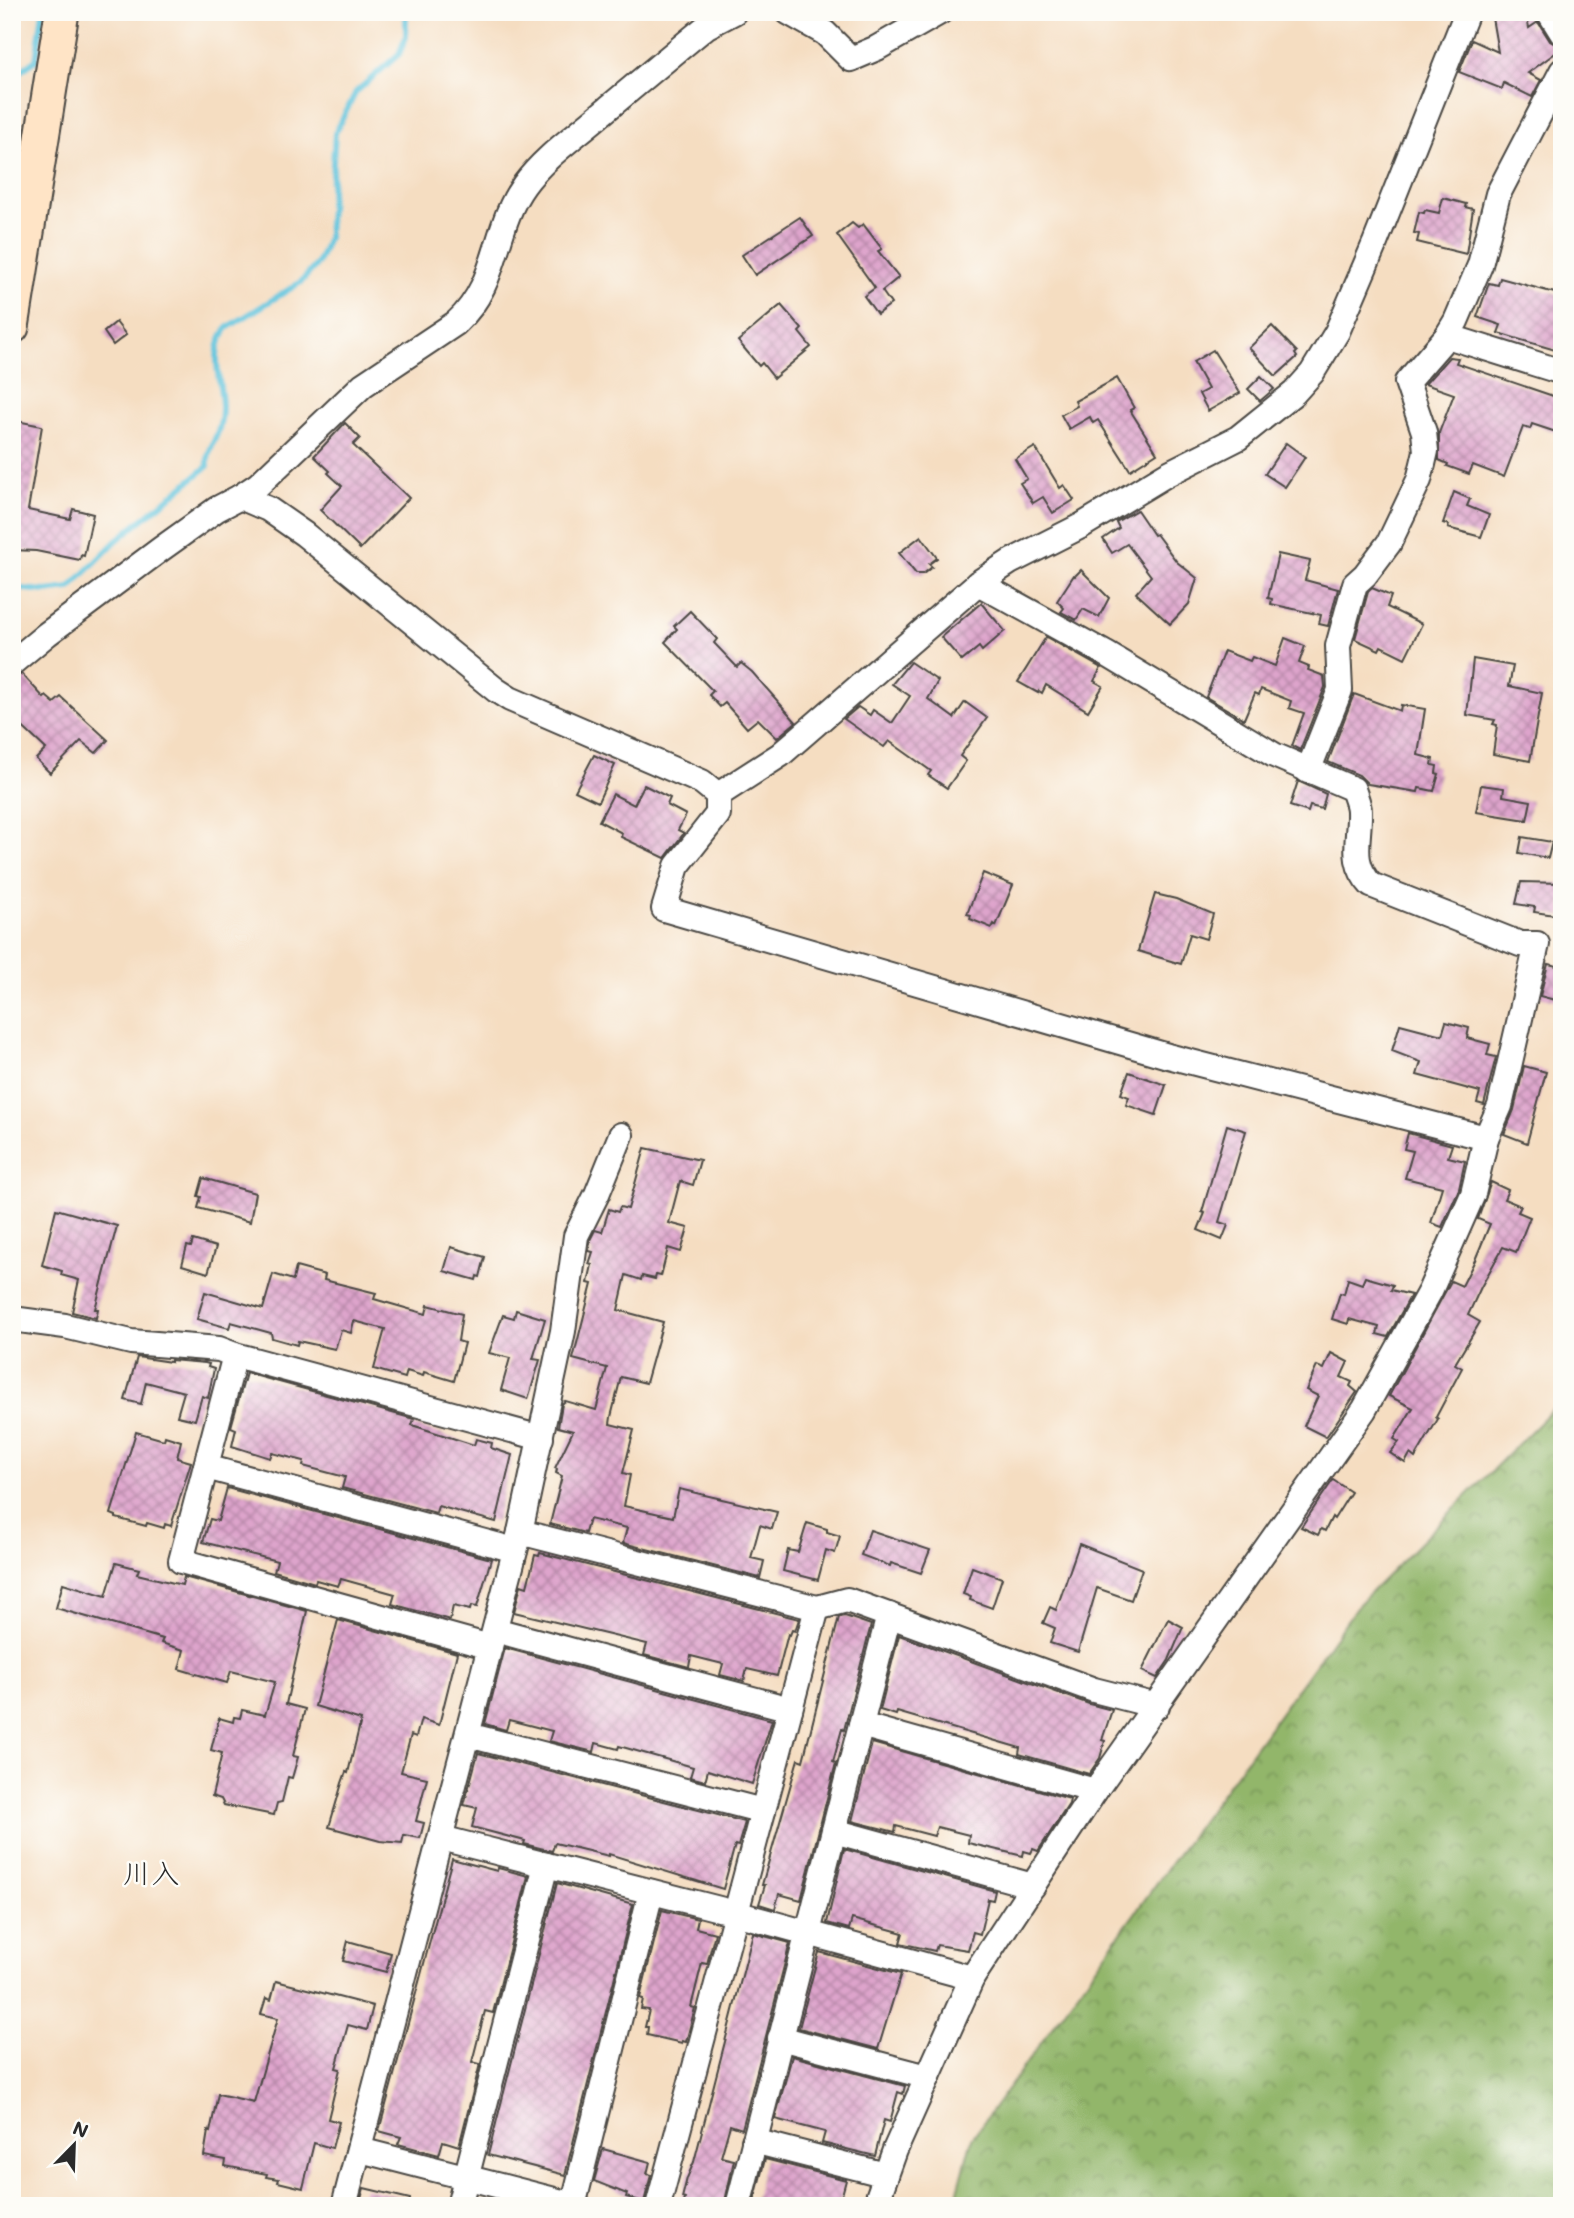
<svg xmlns="http://www.w3.org/2000/svg" width="1574" height="2218" font-family="Mali,'Klee One',sans-serif">
  <style>
    .forest { fill: url(#forest-crowns); stroke: #5e704a; stroke-width: 2 }
    .lines { fill: none; stroke-linecap: round; stroke-linejoin: round }
    .stream { stroke: #5ec3dc; stroke-width: 6 }
    .building { fill: url(#building-cross-hatch) }
    .minor-casing { stroke: #494642; stroke-width: 28 }
    .secondary-casing { stroke: #494642; stroke-width: 37 }
    .minor { stroke: #fff; stroke-width: 24 }
    .secondary { stroke: #ffe4c6; stroke-width: 33 }
    .labels { text-anchor: middle; stroke-width: 5; stroke-linejoin: round; paint-order: stroke }
    .quarter-label { font-size: 28px; fill: #2b2b2b; stroke: #fdfcf7 }
  </style>
  <defs>
    <pattern id="forest-crowns" width="20" height="18" patternUnits="userSpaceOnUse" patternTransform="scale(1.75)"><rect width="20" height="18" fill="#92b66a"/><path d="M2 6a3 3 0 1 1 6 0M12 15a3 3 0 1 1 6 0" fill="none" stroke="#779457"/></pattern>
    <pattern id="building-cross-hatch" width="8" height="8" patternUnits="userSpaceOnUse" patternTransform="scale(1.75)"><rect width="8" height="8" fill="#dea4cc"/><path d="M0 0l8 8M0 8l8-8" fill="none" stroke="#b486a6"/></pattern>
  </defs>
  <rect width="100%" height="100%" fill="#fdfcf7"/>
  <filter id="ink" filterUnits="userSpaceOnUse"><feTurbulence type="fractalNoise" baseFrequency=".0143" numOctaves="2"/><feDisplacementMap in="SourceGraphic" scale="14" xChannelSelector="R" yChannelSelector="G"/><feConvolveMatrix kernelMatrix="1 2 1 2 8 2 1 2 1" color-interpolation-filters="sRGB"/></filter>
  <filter id="wash" filterUnits="userSpaceOnUse"><feTurbulence type="fractalNoise" baseFrequency=".00686" numOctaves="4" result="noise"/><feDisplacementMap in="SourceGraphic" scale="28" xChannelSelector="R" yChannelSelector="G"/><feGaussianBlur stdDeviation="1.57" result="paint"/><feColorMatrix in="noise" values="0 0 0 0 0 0 0 0 0 0 0 0 0 0 0 0 0 1.4 0 .05"/><feComposite in="paint" operator="in"/></filter>
  <g filter="url(#wash)">
    <rect width="100%" height="100%" fill="#f5ddc1"/>
    <!-- forest -->
    <path class="forest" d="M1562,1400V2206H954L972,2138L1359,1604Z"/>
    <g class="lines">
      <!-- stream -->
      <g class="stream">
        <path d="M12,77L36,60L43,12"/>
        <path d="M12,588L46,591L70,588L116,541L208,466C206,451 217,439 220,425C229,391 204,359 227,328L301,282L318,263L328,238L335,133L356,92L399,54L406,37V12"/>
      </g>
    </g>
    <g id="blocks">
      <!-- building -->
      <g class="building">
        <path d="M1491,12H1526L1529,28L1538,22L1550,41L1562,48L1528,73L1541,80L1532,97L1504,83L1502,89L1459,72L1472,40L1498,52Z"/>
        <path d="M1443,198L1466,204L1465,207L1473,209L1466,254L1417,242L1419,234L1414,233L1419,212L1424,213L1425,210L1439,213Z"/>
        <path d="M800,217L813,236L755,275L742,255Z"/>
        <path d="M852,223L858,228L863,224L882,249L878,251L899,277L882,291L891,304L877,314L864,296L875,288L837,235Z"/>
        <path d="M1500,278L1562,295V352L1498,333L1501,325L1477,317L1489,283L1498,285Z"/>
        <path d="M781,305L802,329L799,332L811,347L774,378L762,363L759,366L738,341Z"/>
        <path d="M116,322L126,335L113,345L104,332Z"/>
        <path d="M1272,326L1297,352L1295,354L1297,357L1276,376L1249,348Z"/>
        <path d="M1213,350L1240,393L1208,411L1199,394L1208,389L1193,362Z"/>
        <path d="M1449,357L1458,358L1456,363L1562,399V434L1532,424L1530,429L1523,427L1504,477L1473,465L1469,474L1447,466L1448,464L1439,460V433L1454,394L1425,384Z"/>
        <path d="M1261,376L1274,389L1260,401L1248,389Z"/>
        <path d="M1117,378L1134,408L1130,410L1157,453L1130,470L1098,420L1093,423L1090,417L1069,429L1061,415L1077,406L1075,401Z"/>
        <path d="M12,420L42,426L28,510L70,519L73,509L93,514L84,556L81,555L80,560L36,551L12,550Z"/>
        <path d="M345,423L360,438L353,445L409,498L360,549L320,510L342,486L328,473L330,471L314,456Z"/>
        <path d="M1286,443L1305,457L1285,487L1265,474Z"/>
        <path d="M1035,447L1060,488L1064,485L1074,500L1053,513L1043,497L1033,503L1020,483L1027,479L1015,459Z"/>
        <path d="M1454,492L1470,499L1467,506L1489,515L1481,537L1448,528L1449,525L1443,523Z"/>
        <path d="M1137,510L1154,535L1156,534L1177,562L1197,578L1189,604L1170,624L1136,593L1151,576L1127,544L1112,553L1103,539L1119,528L1116,522Z"/>
        <path d="M921,536L937,558L929,564L932,567L923,574H916L899,553Z"/>
        <path d="M1278,554L1310,561L1305,580L1338,589L1328,626L1319,624L1321,615L1271,604L1272,599L1268,598Z"/>
        <path d="M1081,570L1109,598L1099,617L1083,609L1076,620L1061,612L1064,608L1057,601L1074,575L1075,576Z"/>
        <path d="M1372,588L1391,596L1387,607L1422,624L1405,658L1381,646L1379,650L1355,639L1368,592Z"/>
        <path d="M981,603L1005,631L982,651L979,647L962,661L941,637Z"/>
        <path d="M690,611L717,639L714,643L737,667L741,663L752,672L796,722L777,738L758,719L747,728L725,703L720,707L709,695L713,691L665,642L677,629L674,626Z"/>
        <path d="M1046,637L1101,668L1094,681L1103,686L1088,711L1046,685L1042,693L1039,691L1038,693L1018,682Z"/>
        <path d="M1285,638L1305,646L1299,663L1309,667L1308,670L1324,676L1325,687L1300,750L1292,746L1304,713L1289,708L1291,701L1261,689L1259,695L1255,693L1244,719L1206,697L1224,651L1250,661L1252,657L1275,666Z"/>
        <path d="M1473,659L1513,666L1509,686L1542,693L1530,761L1493,754L1497,725L1493,724L1495,720L1467,715Z"/>
        <path d="M910,662L938,681L928,699L954,718L965,702L987,718L960,756L966,761L947,788L928,775L931,771L889,741L884,747L844,719L858,707L870,715L873,710L892,723L910,696L892,684Z"/>
        <path d="M22,674L44,698L46,696L54,703L61,697L108,740L96,753L81,741L50,773L36,759L46,749L12,717V678Z"/>
        <path d="M1354,694L1400,711L1401,705L1425,709L1418,755L1433,759L1432,765L1437,766L1436,773L1439,774L1434,791L1419,788L1418,792L1368,784L1359,775L1328,762Z"/>
        <path d="M594,755L615,765L598,802L575,791Z"/>
        <path d="M1298,781L1326,794L1322,809L1310,806L1308,812L1290,806Z"/>
        <path d="M644,785L670,798L667,805L686,815L678,830L684,833L665,858L621,837L622,833L599,821L613,794L634,805Z"/>
        <path d="M1481,785L1504,788L1503,796L1531,801L1527,820L1476,812Z"/>
        <path d="M1522,837L1552,842L1548,858L1519,853Z"/>
        <path d="M983,873L1013,885L996,926L994,924L992,928L970,919L971,915L967,914Z"/>
        <path d="M1521,882L1562,883V916L1534,912L1535,907L1516,904Z"/>
        <path d="M1155,894L1176,899L1213,914L1206,939L1190,934L1181,964L1138,951Z"/>
        <path d="M1548,964L1562,967V1002L1540,996Z"/>
        <path d="M1446,1022L1469,1028L1467,1038L1490,1044L1487,1055L1496,1057L1484,1105L1477,1103L1480,1092L1417,1075L1421,1062L1392,1051L1400,1024L1442,1035Z"/>
        <path d="M1524,1066L1546,1072L1527,1143L1504,1134L1514,1110Z"/>
        <path d="M1129,1072L1166,1085L1156,1115L1126,1105L1129,1097L1121,1094Z"/>
        <path d="M1227,1125L1246,1131L1219,1222L1228,1225L1222,1240L1198,1230L1205,1213L1202,1212Z"/>
        <path d="M1408,1133L1452,1145L1448,1157L1465,1161L1459,1189L1442,1227L1431,1223L1442,1187L1405,1178L1413,1151L1404,1149Z"/>
        <path d="M645,1148L700,1160L693,1185L680,1181L669,1223L688,1228L681,1252L668,1248L661,1276L656,1275L655,1279L642,1276L641,1280L626,1275L618,1310L663,1322L646,1383L621,1377L611,1417L610,1424L634,1430L623,1473L630,1475L624,1506L673,1517L679,1489L777,1512L772,1529L760,1525L751,1558L764,1561L760,1578L623,1543L627,1528L589,1519L585,1533L550,1524L562,1476L556,1473L557,1469L555,1468L573,1431L558,1427L562,1404L565,1401L596,1410L607,1368L573,1359L592,1284L588,1283L592,1265L589,1264L593,1252L589,1251L590,1240L595,1230L602,1232L609,1209L618,1212L620,1207L628,1209Z"/>
        <path d="M203,1178L255,1193L250,1222L198,1208L201,1197L198,1196Z"/>
        <path d="M1491,1182L1508,1190L1504,1199L1521,1206L1518,1212L1530,1217L1516,1252L1503,1247L1481,1287L1468,1315L1480,1322L1455,1364L1462,1368L1436,1417L1438,1419L1415,1458L1410,1454L1405,1463L1390,1453L1399,1442L1394,1439L1413,1408L1389,1396L1451,1281L1462,1286L1475,1260L1490,1224L1478,1219Z"/>
        <path d="M56,1209L117,1226L95,1309H98L96,1318L72,1312L79,1280L61,1275L62,1271L42,1265Z"/>
        <path d="M193,1240L216,1247L208,1273L182,1265L187,1246L191,1247Z"/>
        <path d="M451,1247L485,1257L480,1277L477,1276L476,1280L444,1271Z"/>
        <path d="M296,1267L325,1275L324,1280L376,1293L374,1299L426,1314L428,1305L462,1314L458,1341L464,1343L454,1381L424,1372L423,1376L407,1371L405,1378L374,1369L385,1329L354,1321L351,1333L341,1330L335,1349L298,1341L297,1345L272,1338L271,1333L231,1322L229,1328L197,1319L205,1292L263,1309L273,1274L293,1280Z"/>
        <path d="M1365,1277L1393,1285L1391,1290L1411,1295L1388,1337L1377,1334L1379,1327L1349,1319L1348,1324L1332,1319L1340,1293L1344,1294L1348,1279L1362,1284Z"/>
        <path d="M516,1310L545,1319L533,1359L540,1360L528,1399L501,1390L510,1358L489,1353L503,1315L514,1318Z"/>
        <path d="M1331,1353L1348,1362L1341,1377L1352,1382L1350,1386L1357,1392L1326,1437L1304,1426L1318,1396L1306,1390L1317,1366L1324,1369Z"/>
        <path d="M137,1357L171,1362V1360L205,1363L209,1364L208,1367L214,1369L208,1398L202,1396L195,1420L177,1416L184,1392L146,1382L141,1404L125,1400Z"/>
        <path d="M246,1373L414,1419L412,1425L474,1445L476,1439L492,1443L491,1448L512,1455L496,1522L438,1506L436,1513L342,1488L345,1477L303,1466L304,1461L272,1453L270,1458L232,1446L236,1429L231,1427Z"/>
        <path d="M136,1432L164,1440L165,1436L181,1441L177,1458L191,1462L171,1526L165,1524L164,1528L147,1523L146,1526L116,1518V1516L111,1514Z"/>
        <path d="M1333,1480L1351,1492L1334,1519L1332,1517L1325,1531L1321,1529L1318,1535L1301,1527Z"/>
        <path d="M227,1488L491,1559L477,1607L471,1606L470,1610L453,1606L450,1620L392,1604L395,1594L341,1579L338,1586L316,1580L315,1583L274,1571L277,1561L203,1542L210,1519L218,1521Z"/>
        <path d="M807,1523L827,1529V1532L840,1536L835,1553L826,1550L818,1580L783,1571L788,1550L798,1552Z"/>
        <path d="M870,1530L930,1550L921,1573L891,1563L890,1566L861,1555Z"/>
        <path d="M1079,1544L1142,1569L1131,1600L1097,1588L1078,1652L1050,1643L1055,1628L1043,1623L1050,1607L1056,1610Z"/>
        <path d="M540,1553L799,1619L795,1631L792,1630L790,1635L788,1634L777,1676L747,1669L744,1681L720,1675L723,1664L691,1656L689,1667L644,1655L647,1644L514,1612L521,1585L527,1587L535,1555L539,1556Z"/>
        <path d="M116,1563L139,1569L137,1574L182,1585L184,1577L307,1611L286,1704L305,1709L293,1756L298,1757L292,1778L288,1777L282,1802L277,1803L274,1815L224,1805L221,1799L212,1796L222,1753L211,1750L219,1718L233,1722L234,1717L240,1718L242,1710L265,1715L275,1682L231,1671L227,1683L179,1669L184,1650L161,1643L163,1639L56,1608L63,1583L106,1596Z"/>
        <path d="M972,1567L1002,1578L992,1608L970,1600L971,1597L963,1594Z"/>
        <path d="M845,1616L871,1625L844,1730L842,1729L833,1762L836,1763L801,1900L779,1894L775,1909L759,1904L765,1885H762L798,1759L803,1761L839,1617Z"/>
        <path d="M1168,1619L1183,1627L1169,1660L1157,1678L1142,1671Z"/>
        <path d="M338,1620L457,1653L439,1725L421,1719L416,1737L411,1735L401,1772L427,1778L416,1821L424,1823L420,1838L404,1835L402,1843L380,1841L329,1827L342,1783L346,1772L348,1773L361,1720L315,1706Z"/>
        <path d="M899,1635L1089,1704L1112,1710L1102,1740L1105,1741L1100,1758L1089,1774L1019,1754L1020,1748L897,1712L896,1715L880,1710Z"/>
        <path d="M505,1648L772,1720L752,1784L708,1770L705,1781L690,1777L693,1767L619,1746L618,1749L596,1743L594,1752L549,1741L552,1731L509,1720L506,1730L485,1724Z"/>
        <path d="M872,1743L1070,1799L1069,1804L1038,1851L1033,1849L1031,1853L1024,1851L1023,1856L968,1843L969,1835L937,1827L934,1836L896,1826L895,1832L852,1821Z"/>
        <path d="M478,1753L745,1822L738,1846L735,1845L723,1889L609,1854V1856L555,1843L552,1851L524,1844L525,1841L472,1827L477,1808L464,1805Z"/>
        <path d="M844,1849L995,1891L993,1900L988,1899L980,1934L973,1932L968,1950L937,1945L935,1951L900,1943L903,1933L852,1919L849,1929L827,1923Z"/>
        <path d="M452,1859L497,1871L498,1868L528,1876L493,2013L485,2011L472,2062L480,2064L459,2146L443,2141L439,2155L398,2144L401,2137L379,2131Z"/>
        <path d="M557,1883L633,1904L565,2175L488,2155Z"/>
        <path d="M662,1910L698,1919L696,1928L715,1933L707,1964L702,1963L691,2007L695,2008L686,2042L682,2041V2043L647,2035L648,2027H645L649,2010L641,2009L643,1999L640,1998Z"/>
        <path d="M753,1933L790,1943L742,2129L730,2125L721,2157L734,2160L724,2206H683L685,2199L682,2198L687,2178L694,2162Z"/>
        <path d="M348,1941L391,1953L386,1972L343,1961Z"/>
        <path d="M819,1952L901,1974L878,2049L799,2028Z"/>
        <path d="M276,1981L373,2006L367,2030L348,2025L336,2068L340,2069L328,2119L339,2122L332,2148L314,2143L303,2188L278,2182L279,2179L266,2177L267,2174L225,2166L226,2160L204,2156L208,2131L210,2132L218,2094L254,2102L278,2018L261,2014L266,1998L271,2000Z"/>
        <path d="M792,2056L905,2086L903,2094L898,2092L890,2122L884,2120L875,2156L822,2143L825,2132L775,2119Z"/>
        <path d="M603,2149L650,2162L647,2174L651,2175L644,2202L626,2197L627,2194L594,2181Z"/>
        <path d="M765,2159L846,2180L839,2206H753Z"/>
        <path d="M364,2188L410,2199L409,2206H359Z"/>
      </g>
    </g>
  </g>
  <g filter="url(#ink)">
    <use href="#blocks" fill-opacity="0" stroke="#494642" stroke-width="2"/>
    <g class="lines">
      <defs>
        <g id="minor">
          <path d="M788,12L825,33L851,59L877,48L940,12"/>
          <path d="M1549,12L1562,33"/>
          <path d="M1447,336L1562,372"/>
          <path d="M240,497L268,509L304,534L496,690L510,699L702,782L718,795"/>
          <path d="M12,663L47,634L161,549L217,509L240,497L258,485L363,385L456,323C500,283 492,229 524,185C543,159 570,140 595,119C632,88 669,57 707,26L734,12"/>
          <path d="M1308,771L1340,690L1338,646L1355,584L1365,575L1389,543L1419,480L1423,464L1426,451L1424,432L1407,382L1447,336L1456,321L1480,265L1498,194L1562,71"/>
          <path d="M718,795L780,755L978,583L1010,562L1081,526L1167,474L1238,438L1294,393L1312,373L1337,332L1375,243L1467,12"/>
          <path d="M718,795V814L677,866L664,909L1168,1056L1486,1138"/>
          <path d="M12,1319L65,1326L131,1342L219,1349L235,1355L541,1438"/>
          <path d="M235,1355L181,1561L490,1647"/>
          <path d="M206,1467L515,1550"/>
          <path d="M520,1532L563,1331L576,1236L597,1194L621,1135"/>
          <path d="M495,1630L790,1709"/>
          <path d="M861,1725L1095,1791"/>
          <path d="M468,1735L763,1811"/>
          <path d="M834,1831L1033,1886"/>
          <path d="M441,1838L735,1913L972,1978"/>
          <path d="M780,2038L928,2077"/>
          <path d="M754,2141L886,2175"/>
          <path d="M360,2150L578,2206"/>
          <path d="M344,2206L520,1532L817,1608L847,1600L1094,1690L1157,1706"/>
          <path d="M459,2206L546,1865"/>
          <path d="M573,2206L651,1892"/>
          <path d="M658,2206L817,1608"/>
          <path d="M738,2206L889,1615"/>
          <path d="M875,2206L895,2150L972,1978L1095,1791L1364,1410L1430,1291L1473,1194L1486,1138L1500,1106L1537,944H1520L1371,885C1349,861 1360,840 1359,811C1359,804 1355,796 1353,789L1274,755L1108,655L978,583"/>
        </g>
        <path id="secondary" d="M12,327L62,12"/>
      </defs>
      <!-- minor casing -->
      <use href="#minor" class="minor-casing"/>
      <!-- secondary casing -->
      <use href="#secondary" class="secondary-casing"/>
      <!-- minor -->
      <use href="#minor" class="minor"/>
      <!-- secondary -->
      <use href="#secondary" class="secondary"/>
    </g>
  </g>
  <g class="labels">
    <!-- quarter labels -->
    <g class="quarter-label">
      <text x="151" y="1883">川入</text>
    </g>
  </g>
  <!-- margin -->
  <rect width="1574" height="2218" fill="none" stroke="#fdfcf7" stroke-width="42"/>
  <!-- north arrow -->
  <g transform="translate(74 2145) rotate(23)" stroke="#fdfcf7" stroke-width="5" paint-order="stroke">
  <path d="M0-5L12 26L0 18L-12 26Z" fill="#2b2b2b"/>
  <text y="-10" font-size="19" font-weight="bold" text-anchor="middle" fill="#2b2b2b">N</text>
  </g>
</svg>
